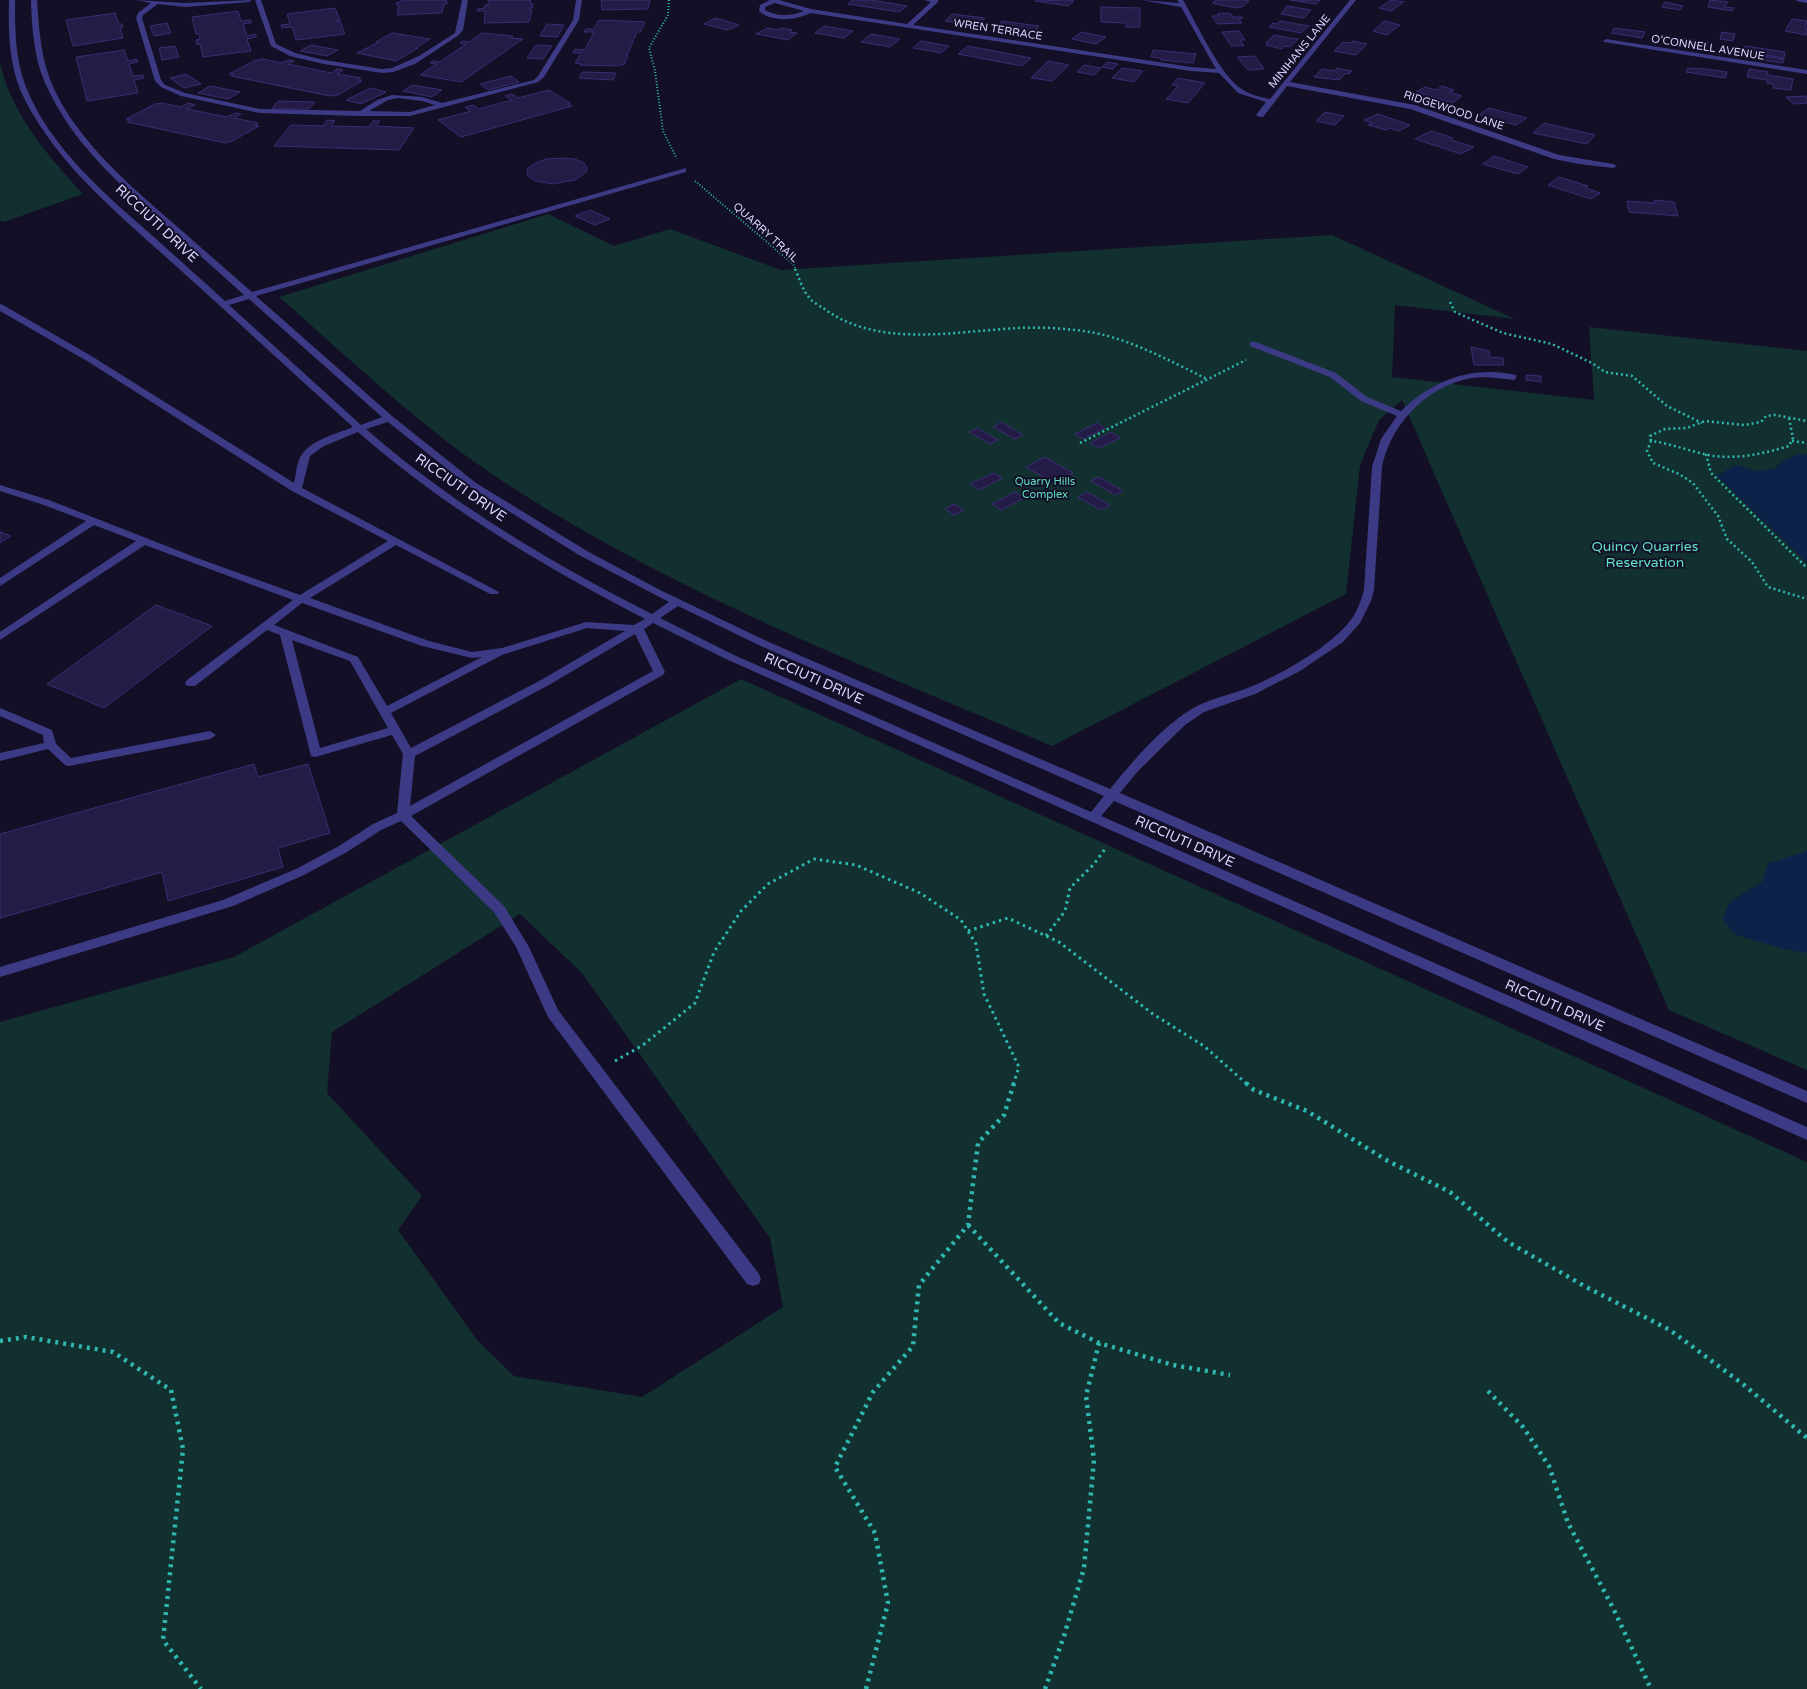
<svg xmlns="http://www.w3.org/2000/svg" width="1807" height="1689" font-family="'Varela Round',sans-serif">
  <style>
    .green { fill: #12302f; fill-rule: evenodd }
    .water { fill: #0c2248 }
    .building { fill: #241b47; stroke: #3b2d73 }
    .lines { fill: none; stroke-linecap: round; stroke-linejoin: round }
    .path-far3 { stroke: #2fb8b0; stroke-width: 2; stroke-dasharray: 1 2; stroke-linecap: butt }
    .path-far2 { stroke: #2fb8b0; stroke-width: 2.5; stroke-dasharray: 2 3; stroke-linecap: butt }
    .path-far1 { stroke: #2fb8b0; stroke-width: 3; stroke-dasharray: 2.5 4; stroke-linecap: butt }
    .path { stroke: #2fb8b0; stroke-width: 4.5; stroke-dasharray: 3 5; stroke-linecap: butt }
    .minor { fill: #3d3a85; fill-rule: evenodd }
    .labels { text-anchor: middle; stroke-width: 4; stroke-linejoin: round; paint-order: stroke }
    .far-street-label { font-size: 11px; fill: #d9d4ff; stroke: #130f26 }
    .far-park-label { font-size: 11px; fill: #5fe0c0; stroke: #130f26 }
    .street-label { font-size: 14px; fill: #d9d4ff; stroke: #130f26 }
    .park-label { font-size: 14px; fill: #5fe0c0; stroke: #130f26 }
  </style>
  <rect width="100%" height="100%" fill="#130f26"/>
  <!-- green -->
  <g class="green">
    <path d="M0,63C12,115 48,156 83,194L4,222L0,220Z"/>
    <path d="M548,214L614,246L670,229L781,270L1332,235L1515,319L1395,305L1392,377L1594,400L1589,327L1807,351V1070L1669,1010L1402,400L1379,420L1360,465L1346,594L1052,746C863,665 667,591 495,476C417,424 349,358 279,297Z"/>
    <path d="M741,679L1807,1162V1689H0V1022L234,957ZM520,914L582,973L770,1238L783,1307L642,1397L514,1376L478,1341L398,1230L422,1196L327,1093L332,1032Z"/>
  </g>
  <!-- water -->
  <g class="water">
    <path d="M1799,454L1807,455V563L1717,476L1736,465L1756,471L1774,469L1783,461Z"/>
    <path d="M1807,850V953L1784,949L1736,935L1722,919L1730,902L1763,881L1768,863L1798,854Z"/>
  </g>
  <!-- building -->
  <g class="building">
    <path d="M401,0H445L447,1V4H444L442,13L397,15L399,5H396L397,2H400Z"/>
    <path d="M487,0H531L530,4H533L532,8H529L532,10L529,22L484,23L485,11H478L477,9L485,8V5L489,4V0Z"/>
    <path d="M601,0H650L648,9L602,10Z"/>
    <path d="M852,0H872L907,6L899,12L848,4Z"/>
    <path d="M1067,0L1074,1L1068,6L1035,1Z"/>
    <path d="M1216,0H1243L1249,1L1242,7L1236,8L1212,3Z"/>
    <path d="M1290,0H1320L1316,4Z"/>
    <path d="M1391,0L1404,2L1391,11L1379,8Z"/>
    <path d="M1710,0L1728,2L1724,7L1734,8L1732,11L1708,7Z"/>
    <path d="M1665,2L1683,6L1680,10L1662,7Z"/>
    <path d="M1287,6L1311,10L1304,18L1281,14Z"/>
    <path d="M1101,7L1140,8V27H1126V23L1101,22Z"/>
    <path d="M335,8L340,20H337V22L340,21L345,34L296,40L292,27L282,28L281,25L290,24L287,14Z"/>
    <path d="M238,11L241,21L251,20V23L243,24L247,36L256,34V37L247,39L251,51L203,57L200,44L197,45L196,40L200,39L199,34H196L192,17Z"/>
    <path d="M115,13L119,24H122L123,27H120L123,38L73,46L66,20Z"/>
    <path d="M1230,13L1233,17H1242L1243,18L1239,19L1242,23L1217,24L1212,16H1219L1217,14Z"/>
    <path d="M952,14L985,18L978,25L945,21Z"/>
    <path d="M716,18L739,25L727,30L704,24Z"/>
    <path d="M1792,19L1807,21L1805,28H1807V35L1785,31Z"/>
    <path d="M605,20L645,22L640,32H637L628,53L625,55H628L624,65H619L618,66L580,65L581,64L575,63L581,53H573L575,49L585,50L594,32H584L586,29H594L598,21Z"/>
    <path d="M1002,21L1039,26L1035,31L996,28Z"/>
    <path d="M1280,21L1309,26L1301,33L1269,27L1273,23L1277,24Z"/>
    <path d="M1384,21L1400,25L1387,35L1373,31Z"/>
    <path d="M167,23L171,33L154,36L150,26Z"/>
    <path d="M547,24L564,25L557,37L540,36Z"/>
    <path d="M824,26L853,31L844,38L815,33Z"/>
    <path d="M768,28L778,30L781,28L792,30L790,32L797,33L788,40L756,34Z"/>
    <path d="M1614,28L1645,32L1642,38L1612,33Z"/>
    <path d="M1239,31L1245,40H1240L1244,46H1231L1222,32Z"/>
    <path d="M1081,32L1106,37L1096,44L1072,39Z"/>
    <path d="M1722,32L1735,34L1733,41L1720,39Z"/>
    <path d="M392,33L430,39L416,48H418L396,61L357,53L379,42H376Z"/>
    <path d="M482,33L513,36L511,38L523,39L461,82L420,75L436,64L430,63L433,61L440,62L466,44L460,43L463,41L469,42Z"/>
    <path d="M871,34L900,39L890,47L861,42Z"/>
    <path d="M1274,35L1289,38L1298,39L1290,47L1285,46L1282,49L1266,45L1268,43H1266Z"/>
    <path d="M1675,37L1708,42L1706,48L1673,43Z"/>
    <path d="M921,41L949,46L941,53L913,48Z"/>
    <path d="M1353,41L1367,44L1356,55L1334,51L1343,42L1351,43Z"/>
    <path d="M311,45L338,50L327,56L300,51Z"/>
    <path d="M536,45L552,46L543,59L527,58Z"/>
    <path d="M175,46L179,57L162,60L159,48Z"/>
    <path d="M968,46L1031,58L1022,66L958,54Z"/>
    <path d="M1745,46L1785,52L1784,58L1744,52Z"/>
    <path d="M124,50L128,61L137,59L138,62L129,64L133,76L143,75L144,78L134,80L138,93L87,101L76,57Z"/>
    <path d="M1153,50L1196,54L1193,63L1161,60V58L1151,57Z"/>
    <path d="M1255,56L1264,69L1248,70L1237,57Z"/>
    <path d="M1763,56L1784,59L1783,63L1761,60Z"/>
    <path d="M262,59L282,63L289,60L294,61L288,64L331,73L337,69L343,70L337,74L361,78L358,80L362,81L338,95L330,96L231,76L234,74H229L254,61Z"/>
    <path d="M1048,61L1069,65L1052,81L1031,78Z"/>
    <path d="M1107,62L1118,64L1113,69L1102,67Z"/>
    <path d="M1084,65L1101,68L1094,75L1077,72Z"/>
    <path d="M1122,68L1143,71L1134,82L1112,78Z"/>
    <path d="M1337,68L1352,71L1349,74L1346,73L1339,80L1314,77L1322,69L1335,71Z"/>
    <path d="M1688,68L1705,69L1727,72L1725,78L1686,72Z"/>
    <path d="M1749,69L1768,72L1767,75L1793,79L1791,90L1773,88L1774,85L1767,83V80L1747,77Z"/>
    <path d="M583,72L616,73L613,80L579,78Z"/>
    <path d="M186,74L201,84L184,88L170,78Z"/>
    <path d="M511,76L519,82L488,90L480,84Z"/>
    <path d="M1178,78L1205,83L1188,103L1166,99L1178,86L1172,85Z"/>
    <path d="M413,85L442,90L432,97L403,91Z"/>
    <path d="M210,86L240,92L228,99L198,93Z"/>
    <path d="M1442,86L1454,90L1449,92L1462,96L1452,103L1416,92L1425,87L1436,90Z"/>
    <path d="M371,88L386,92L361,104L346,100Z"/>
    <path d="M549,90L570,103L568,104L572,106L461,137L438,120L471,111L465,107L473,105L479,109L512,100L505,96L512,94L518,98Z"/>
    <path d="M1807,96V103L1794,104L1786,97Z"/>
    <path d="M278,101L315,102L309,109H272Z"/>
    <path d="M162,103L181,107L188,103L195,105L187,109L227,117L235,113L241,114L234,118L258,123L255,125L259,126L232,141L225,143L127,122L131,120L126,119L155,104Z"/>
    <path d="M1489,108L1527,118L1516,125L1479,115Z"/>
    <path d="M1325,112L1344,116L1335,125L1316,121Z"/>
    <path d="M1378,114L1410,125L1399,131L1390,128L1386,130L1368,125L1372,123L1364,120Z"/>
    <path d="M327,120L335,121L331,126L369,127L373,121H380L376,126L414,128L399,150L274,146L291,125L323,126Z"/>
    <path d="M1544,123L1595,135L1587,144L1533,133Z"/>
    <path d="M1431,131L1453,138L1451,140L1474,147L1461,154L1415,139Z"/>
    <path d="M1494,156L1528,167L1518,174L1483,164Z"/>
    <path d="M563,158L575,159L584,163L587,168L586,172L575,180L553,184L535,181L527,175L528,168L536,163L546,159Z"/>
    <path d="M1559,177L1588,186L1585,188L1600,193L1591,199L1548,185Z"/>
    <path d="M1654,200L1674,202L1678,216L1629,212L1627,201L1655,203Z"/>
    <path d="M590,210L610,219L595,225L575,216Z"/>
    <path d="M1471,347L1489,351L1490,357L1503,358L1504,365H1474Z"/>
    <path d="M1526,375L1541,376V382L1526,380Z"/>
    <path d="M1001,422L1023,435L1015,439L993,427Z"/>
    <path d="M1097,423L1105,428L1083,439L1075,434Z"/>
    <path d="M977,428L998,440L990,444L969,432Z"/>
    <path d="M1111,432L1120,438L1099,448L1090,443Z"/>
    <path d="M1045,457L1073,473L1053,483L1026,467Z"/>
    <path d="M994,473L1002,478L979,490L970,484Z"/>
    <path d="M1099,477L1123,491L1115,495L1091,481Z"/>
    <path d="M1015,492L1024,498L1001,510L992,504Z"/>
    <path d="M1087,492L1110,505L1101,510L1078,497Z"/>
    <path d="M954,504L964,510L954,515L945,509Z"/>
    <path d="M0,532L11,536L0,543Z"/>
    <path d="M156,605L212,626L104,708L47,684Z"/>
    <path d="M254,764L258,777L308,764L330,833L278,848L283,867L168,901L162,872L0,918V834Z"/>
  </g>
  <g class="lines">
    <!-- path-far3 -->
    <g class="path-far3">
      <path d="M669,0L668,15L649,48L655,71L663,131L676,157"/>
      <path d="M695,181L793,264L796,270"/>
    </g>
    <!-- path-far2 -->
    <g class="path-far2">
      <path d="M795,269C799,277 802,289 808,296C811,301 818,305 823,308C878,349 955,331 1019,328C1040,327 1062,328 1083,331C1125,336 1170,361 1207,379"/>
      <path d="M1450,302L1455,312L1503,333L1552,344L1592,363L1605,372L1632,376L1667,406L1702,423"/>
      <path d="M1789,418L1793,438L1789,446C1762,454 1733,461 1704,454C1686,450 1669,443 1651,441L1647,451L1653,463L1679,474L1693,483L1718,516L1727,539L1752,562L1768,587L1807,599"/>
      <path d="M1651,441L1650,436L1665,429L1687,428L1705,421L1745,425L1761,422L1766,416L1775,415L1807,421"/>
      <path d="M1792,441L1807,443"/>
      <path d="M1080,443L1246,360"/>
      <path d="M1706,454L1711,473L1807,568"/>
    </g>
    <!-- path-far1 -->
    <g class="path-far1">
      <path d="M968,931L1008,918L1059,942L1153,1014L1204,1046L1248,1085"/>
      <path d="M1046,936L1065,911L1070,888L1094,864L1105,849"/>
      <path d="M615,1061L643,1045L695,1003L714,952L741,911L768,884L814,859L856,865L920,893L961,920L976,944L984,994L1019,1067L1013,1085"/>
    </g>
    <!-- path -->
    <g class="path">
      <path d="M1246,1083L1254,1090L1307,1111L1388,1161L1450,1192L1508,1242L1586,1287L1670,1330L1744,1385L1807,1438"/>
      <path d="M968,1225L1059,1323L1099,1343L1173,1365L1230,1375"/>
      <path d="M0,1341L26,1337L113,1352L171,1390L183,1449L163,1640L201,1689"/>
      <path d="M1488,1391L1523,1427L1549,1466L1568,1523L1613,1608L1651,1689"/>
      <path d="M866,1689L888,1603L875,1533L835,1467L873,1392L913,1346L919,1285L968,1225L978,1143L1004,1115L1014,1083"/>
      <path d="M1045,1689L1064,1636L1084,1568L1094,1460L1086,1396L1099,1343"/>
    </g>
    <!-- minor -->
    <g class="minor">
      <path d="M9,0H15C15,29 15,59 26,87C50,148 106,195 154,237C177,258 201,279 225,301L244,295C217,270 189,246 161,221C118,183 73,143 48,89C34,61 32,30 31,0H37C39,30 41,61 54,89C79,141 124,180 166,217C195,242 223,267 252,292L686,168V172L256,296L392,416L476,483L587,551L660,590L771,643L1110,789C1133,761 1163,725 1195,707C1210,699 1229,695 1245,689C1277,677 1329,648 1350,621C1357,612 1361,601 1364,590L1372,467L1381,439L1397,416L1361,401L1330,377L1250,346V342H1256L1336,373L1367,397L1401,411C1433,380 1472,365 1516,375V379L1513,380C1497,378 1479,375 1463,380C1422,391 1390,427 1382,467L1374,590L1371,601L1360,623L1343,642L1300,671L1255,694L1204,712L1185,725L1138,771L1120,793L1807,1091V1103L1114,801L1101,816L1807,1127V1140L726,659L653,623L644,629L665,672L663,675L411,816L504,906L529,947L558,1010L759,1274L761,1279L759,1284L753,1286L747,1284L548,1017L516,947L494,912L401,821L381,830L347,852L304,875L233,906L0,977V967L223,900L296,869L339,846L373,824L397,813L403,754L392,735L315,757L311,756L280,635L267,630L195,686H187L185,683L187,680L293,600L145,545L0,640V632L136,541L94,525L0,586V578L86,521L41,504L0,491V485L49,500L197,558L300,595L388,541L292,491L87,361L0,311V304L3,305L93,357L294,483C296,476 296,467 299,460C306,441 336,434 353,427C294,374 236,320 177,267C121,216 60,168 25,100C9,69 8,34 9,0ZM249,299L382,417L361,425L229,305ZM388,422L470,487L579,555L669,602L652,614C550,562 453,505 366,429ZM358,432C445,508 543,566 645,619L634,625L586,622L502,648L472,652L429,641L310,598L396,545L490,594H498L499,592L302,488L310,456L324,446ZM302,603L422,646L472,658L482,657L387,706L358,657L274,625ZM678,606L763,647L1104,796L1091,812L734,655L660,618ZM587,628L625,631L541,680L411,748L391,713L502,655ZM635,634L653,671L410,806L415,756L549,685ZM292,640L350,661L388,728L320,748Z"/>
      <path d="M136,0L185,3L252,0L249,2L185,7L158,4L143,15L142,18L161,80L165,85L185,93L260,109L360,111L377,100L392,95L422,97L442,103L534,80L538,76L573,20L576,0H582L579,20L544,77L538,82L410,116H360L260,113L181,96L161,87L155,81L136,18L138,13L151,3ZM398,98L422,101L435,105L410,112L369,111L388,100Z"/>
      <path d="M255,0H261L276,44L295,53L324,60L382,69L392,68L419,56L455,33L462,0H468L463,30L459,35L415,64L393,72L382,73L324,64L290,56L271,46Z"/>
      <path d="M770,0H779L811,9L907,24L931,2L924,0H938V2L913,25L1191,67L1216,69L1181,7L1141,0L1179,3L1177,0H1183C1197,24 1220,76 1243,90C1251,95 1260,97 1270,99L1350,0H1356L1290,82L1415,105L1559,155L1613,164L1617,166L1613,168L1579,164L1554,159L1410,109L1287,86L1263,117H1260L1256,115L1266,102L1238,93L1219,73L1191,71L811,13C795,20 773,23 759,11L760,5ZM775,3L804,11C791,16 777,17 765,10V7Z"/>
      <path d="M1796,0H1807V3L1797,1Z"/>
      <path d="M1606,39L1807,70V74L1604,42L1603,41Z"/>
      <path d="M0,708L52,730L56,744L71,758L210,731L216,735L210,739L69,766L65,765L48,749L0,761V753L44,743L43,735L0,716Z"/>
    </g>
  </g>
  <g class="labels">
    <!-- far-street labels -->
    <g class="far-street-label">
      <text transform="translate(998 29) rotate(9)" y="4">WREN TERRACE</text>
      <text transform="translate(1708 47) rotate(9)" y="4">O'CONNELL AVENUE</text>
      <text transform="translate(1299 51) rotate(-51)" y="4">MINIHANS LANE</text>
      <text transform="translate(1454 110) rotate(18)" y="4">RIDGEWOOD LANE</text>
      <text transform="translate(766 232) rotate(42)" y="4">QUARRY TRAIL</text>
    </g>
    <!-- far-park labels -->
    <g class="far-park-label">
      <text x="1045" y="485">Quarry Hills<tspan x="1045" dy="13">Complex</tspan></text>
    </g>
    <!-- street labels -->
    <g class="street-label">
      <text transform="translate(157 223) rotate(43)" y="5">RICCIUTI DRIVE</text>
      <text transform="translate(461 487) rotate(35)" y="5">RICCIUTI DRIVE</text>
      <text transform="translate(814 678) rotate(24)" y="5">RICCIUTI DRIVE</text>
      <text transform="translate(1185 841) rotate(24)" y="5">RICCIUTI DRIVE</text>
      <text transform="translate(1555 1005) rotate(24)" y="5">RICCIUTI DRIVE</text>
    </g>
    <!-- park labels -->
    <g class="park-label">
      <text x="1645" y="551">Quincy Quarries<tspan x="1645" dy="16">Reservation</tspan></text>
    </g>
  </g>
</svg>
